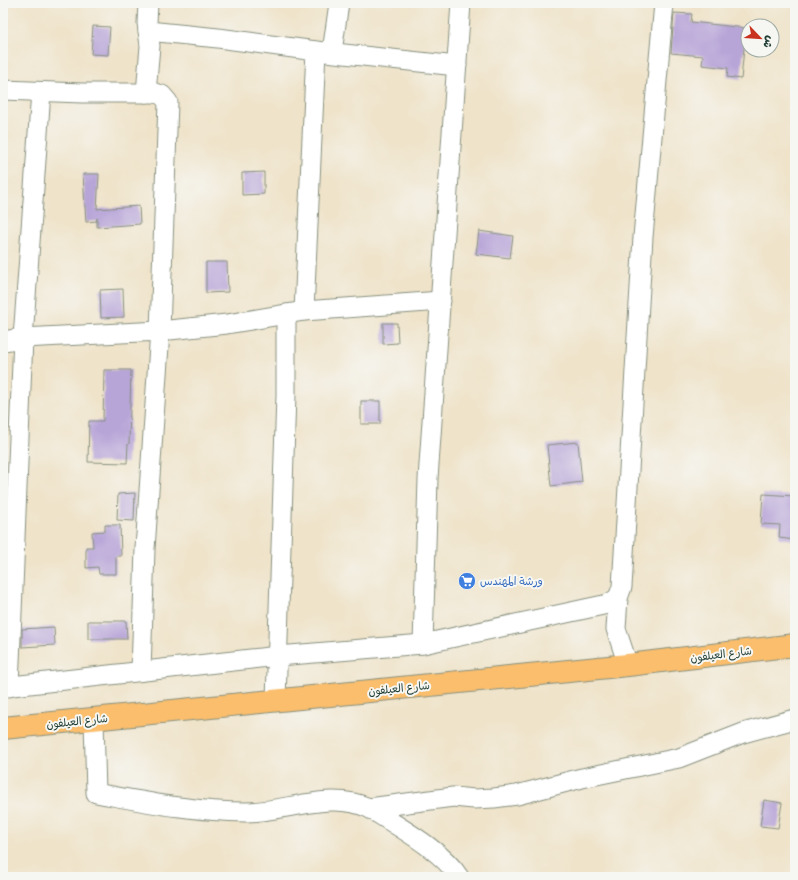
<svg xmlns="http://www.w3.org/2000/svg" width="798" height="880" font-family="'Gochi Hand','Playpen Sans Arabic',sans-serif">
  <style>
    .building { fill: #b8a5d8 }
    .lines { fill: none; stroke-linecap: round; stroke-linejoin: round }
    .minor-casing { stroke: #87907e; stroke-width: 21 }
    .highway-casing { stroke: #87907e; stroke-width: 24 }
    .minor { stroke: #fff; stroke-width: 19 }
    .highway { stroke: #fabe6d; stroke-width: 22 }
    .labels { text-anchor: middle; stroke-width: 4; stroke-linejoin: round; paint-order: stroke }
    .shop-label { font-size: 11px; fill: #366cbe; stroke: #f6f6f2; text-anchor: start }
    .street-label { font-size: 11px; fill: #1f3d34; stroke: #f6f6f2 }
  </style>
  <rect width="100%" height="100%" fill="#f6f6f2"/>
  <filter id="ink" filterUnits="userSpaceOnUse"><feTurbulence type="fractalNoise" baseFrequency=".025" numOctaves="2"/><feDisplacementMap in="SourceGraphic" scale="8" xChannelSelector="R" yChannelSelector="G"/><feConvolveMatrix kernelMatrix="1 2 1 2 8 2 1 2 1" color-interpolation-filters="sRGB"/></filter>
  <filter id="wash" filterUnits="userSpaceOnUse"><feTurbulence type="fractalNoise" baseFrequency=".012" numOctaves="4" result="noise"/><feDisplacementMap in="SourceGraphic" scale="16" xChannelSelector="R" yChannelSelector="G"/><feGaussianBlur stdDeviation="0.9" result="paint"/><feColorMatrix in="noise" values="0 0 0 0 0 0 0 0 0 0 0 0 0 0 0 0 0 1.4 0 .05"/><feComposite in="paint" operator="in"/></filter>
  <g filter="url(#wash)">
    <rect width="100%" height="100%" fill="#efe3c9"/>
    <g id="blocks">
      <!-- building -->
      <g class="building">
        <path d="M674,13L692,14L691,22L746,28L741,79L727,77L728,68L702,65L703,56L671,53Z"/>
        <path d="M93,26L110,27L108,55L91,54Z"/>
        <path d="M264,172V194L242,195V173Z"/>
        <path d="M83,174H99L97,209L139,206L140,224L97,227V218V221L86,222Z"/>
        <path d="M479,231L513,236L510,258L476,254Z"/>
        <path d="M206,262H227L228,292L206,293Z"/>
        <path d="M123,289L124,317L101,318L100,290Z"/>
        <path d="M383,323H397L398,343L383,344Z"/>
        <path d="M104,370H131L129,444H128L127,463L88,462L89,421H103Z"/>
        <rect x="361" y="401" width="19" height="23"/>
        <path d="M578,442L582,482L551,486L547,445Z"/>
        <path d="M135,493L134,521L117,520L118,494Z"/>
        <path d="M763,494L795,496V540L779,538L780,525L761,524Z"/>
        <path d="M105,525H120L121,556H116V574H99L98,567L86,568V547H93L92,532L105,531Z"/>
        <path d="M88,621H126L127,639H88Z"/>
        <path d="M54,627L55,645L22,647V629Z"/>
        <path d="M764,800L782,803L778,828L760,826Z"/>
      </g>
    </g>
  </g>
  <g filter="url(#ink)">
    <use href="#blocks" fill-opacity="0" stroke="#87907e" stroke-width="1"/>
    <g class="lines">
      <defs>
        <g id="minor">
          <path d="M148,31L218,38L316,51L457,66"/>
          <path d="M332,52L339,3"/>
          <path d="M3,90L82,93H155L162,95L168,102L160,331L145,549L141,671"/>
          <path d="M146,93L150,46L147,23L148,3"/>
          <path d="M304,311L316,51"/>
          <path d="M3,341L23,338L160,331L227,324L304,311L441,301"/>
          <path d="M423,644L428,479L461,3"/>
          <path d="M628,665L616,629L618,598L622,587L643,237L664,3"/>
          <path d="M3,687L278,656L423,644L608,604L618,598"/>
          <path d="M9,687L23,338L41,92"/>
          <path d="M276,700L286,395V314"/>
          <path d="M94,720L96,793C146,802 195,812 246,812C287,812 330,790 369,808C397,826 442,850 459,877"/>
          <path d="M369,808L453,797L474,799L494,798L517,795L582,778L679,758L743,733L795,719"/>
        </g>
        <path id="highway" d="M3,728L628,665L795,645"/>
      </defs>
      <!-- minor casing -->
      <use href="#minor" class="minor-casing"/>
      <!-- highway casing -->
      <use href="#highway" class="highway-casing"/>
      <!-- minor -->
      <use href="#minor" class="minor"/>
      <!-- highway -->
      <use href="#highway" class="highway"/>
    </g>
  </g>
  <!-- icons -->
  <defs>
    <symbol id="supermarket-disc" viewBox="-11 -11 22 22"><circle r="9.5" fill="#3f7fe0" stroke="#f6f6f2"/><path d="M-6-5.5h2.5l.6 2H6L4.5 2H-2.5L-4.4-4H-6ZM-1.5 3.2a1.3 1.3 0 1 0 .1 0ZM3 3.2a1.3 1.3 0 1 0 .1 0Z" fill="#fff"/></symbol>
  </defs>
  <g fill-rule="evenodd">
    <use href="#supermarket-disc" x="457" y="571" width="20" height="20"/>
  </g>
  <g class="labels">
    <!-- shop labels -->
    <g class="shop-label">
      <text x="480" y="585">ورشة المهندس</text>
    </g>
    <!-- street labels -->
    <g class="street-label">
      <text transform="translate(721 654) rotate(-7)" y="4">شارع العيلفون</text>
      <text transform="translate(399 688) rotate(-6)" y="4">شارع العيلفون</text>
      <text transform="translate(77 721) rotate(-6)" y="4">شارع العيلفون</text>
    </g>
  </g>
  <!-- margin -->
  <rect width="798" height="880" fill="none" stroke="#f6f6f2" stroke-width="16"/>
  <!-- north arrow -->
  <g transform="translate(760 38) rotate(115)"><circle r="19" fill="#f6f6f2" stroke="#a0aca6"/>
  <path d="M0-3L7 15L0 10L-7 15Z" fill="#c8321e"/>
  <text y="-6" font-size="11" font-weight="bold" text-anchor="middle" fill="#1f3d34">ش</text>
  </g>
</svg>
